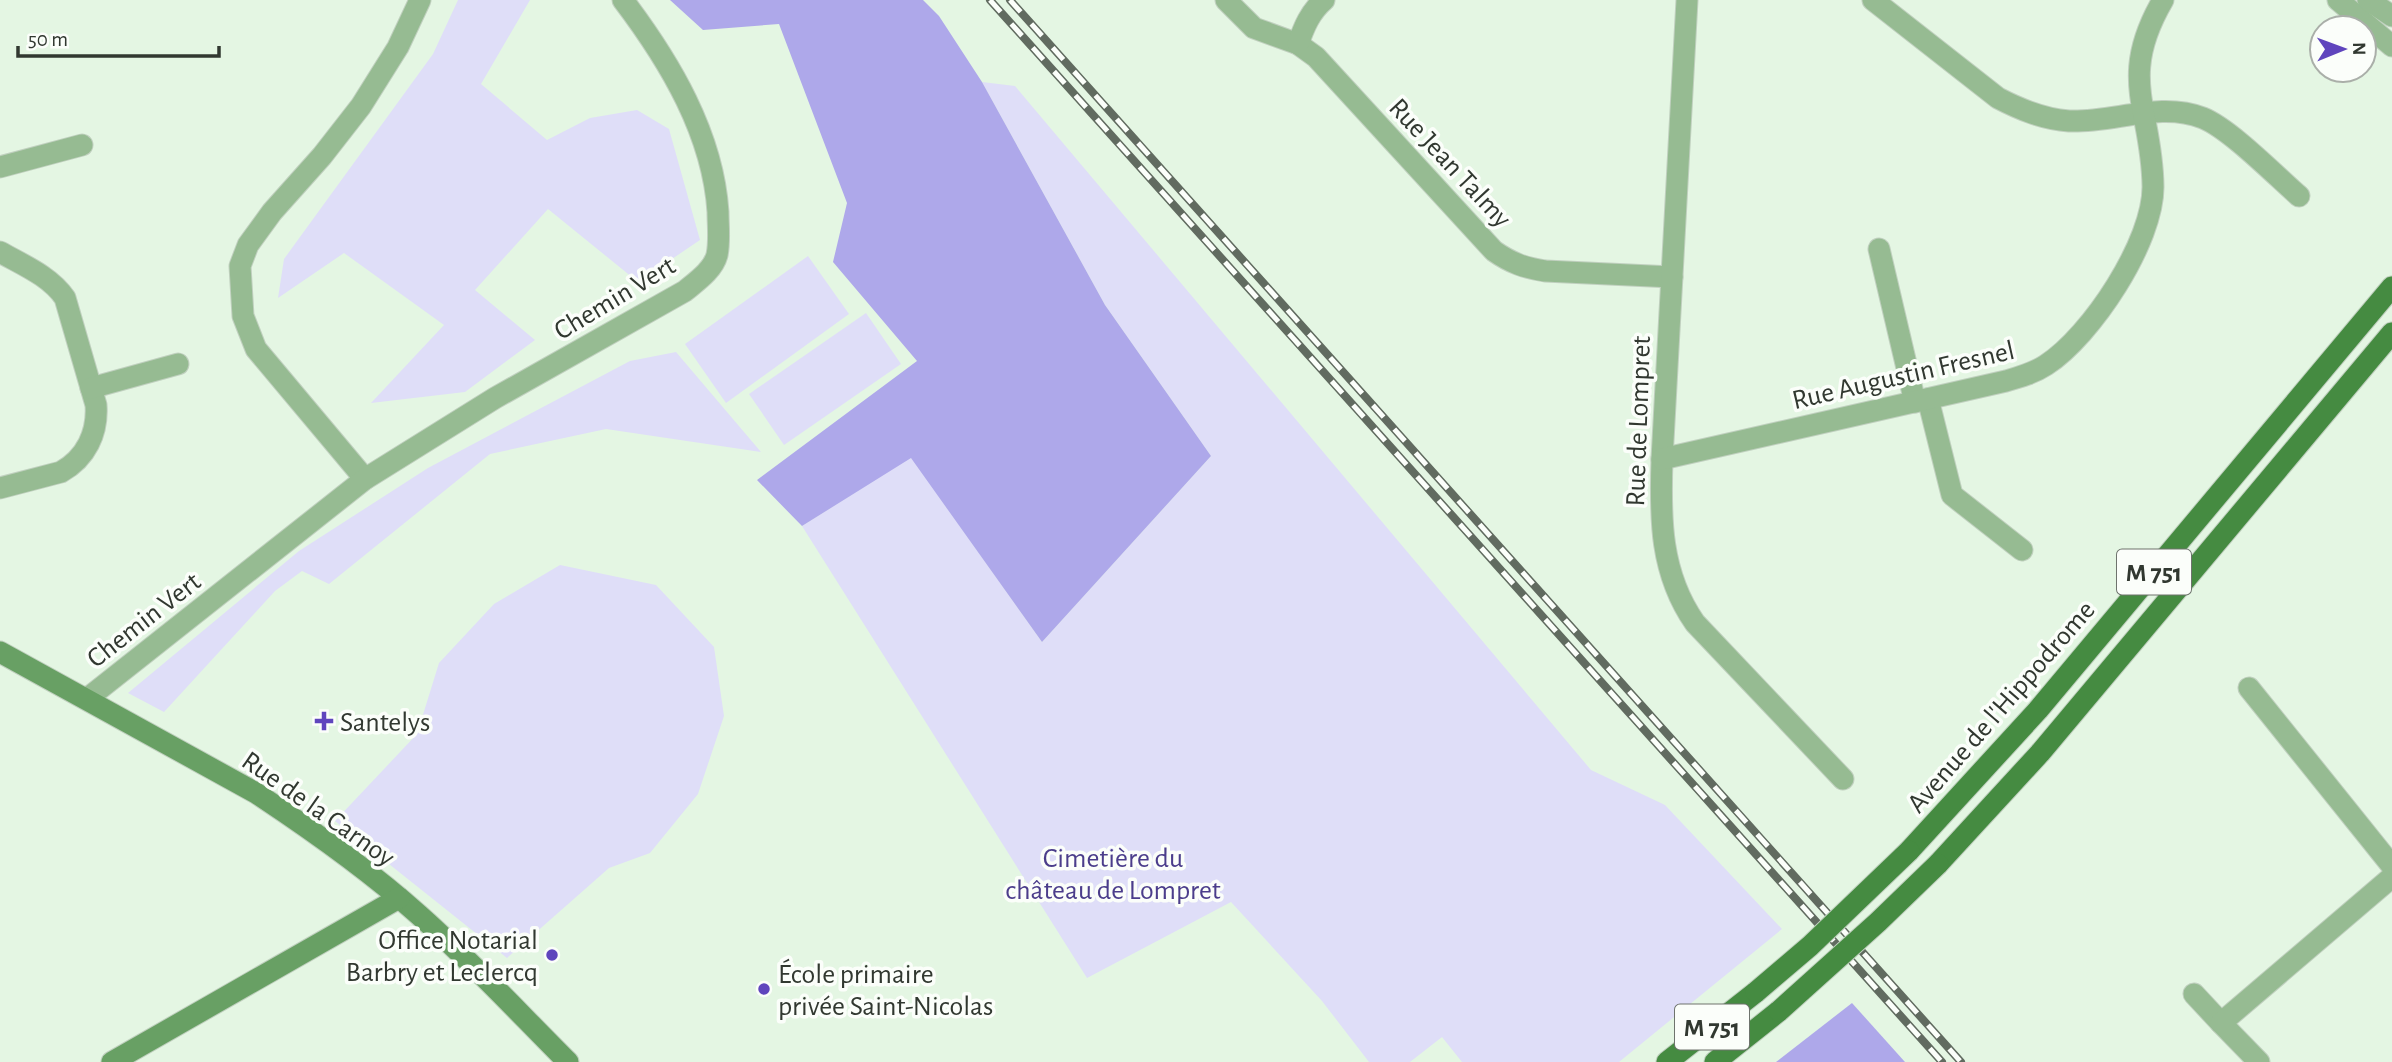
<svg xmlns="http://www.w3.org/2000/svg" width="2392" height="1062" font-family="'Alegreya Sans',sans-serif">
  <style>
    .green { fill: #dfdef8 }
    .forest { fill: #aea8ea }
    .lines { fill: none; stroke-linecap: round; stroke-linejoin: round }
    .street-casing { stroke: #c0d0bf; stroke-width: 23 }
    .secondary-casing { stroke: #c0d0bf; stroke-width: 23 }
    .primary-casing { stroke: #c0d0bf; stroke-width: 23 }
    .street { stroke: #96bb92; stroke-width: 21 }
    .secondary { stroke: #68a064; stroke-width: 21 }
    .primary { stroke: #458b41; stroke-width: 21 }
    .rail-casing { stroke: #616b60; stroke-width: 8 }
    .rail { stroke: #fbfefa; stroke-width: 5; stroke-dasharray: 16; stroke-linecap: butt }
    .primary-bridge-casing { stroke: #c0d0bf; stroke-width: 23; stroke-linecap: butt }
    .primary-bridge { stroke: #458b41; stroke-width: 21 }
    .poi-dot { fill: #5f45bd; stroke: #fbfefa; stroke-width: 2.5 }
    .labels { text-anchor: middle; stroke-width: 7; stroke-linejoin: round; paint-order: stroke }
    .shield { fill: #fbfefa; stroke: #6e736d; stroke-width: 2 }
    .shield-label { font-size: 26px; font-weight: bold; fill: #313830 }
    .street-label { font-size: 28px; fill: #313830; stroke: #fbfefa }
    .poi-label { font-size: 28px; fill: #313830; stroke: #fbfefa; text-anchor: start }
    .park-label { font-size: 28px; fill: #4b3d8b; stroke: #fbfefa }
  </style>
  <rect width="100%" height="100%" fill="#e4f6e3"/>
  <!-- green -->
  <g class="green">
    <path d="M458,0H530L481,84L547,140L590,118L637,110L669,129L700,240L638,282L548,209L475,290L535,340L465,392L371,403L444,325L344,253L278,298L284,259L433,54Z"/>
    <path d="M982,82L1015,86L1591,770L1665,805L1782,929L1619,1062H1462L1442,1037L1410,1062H1369L1322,1001L1231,902L1087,978L802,526L911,457L1042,642L1211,456L1105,305Z"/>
    <path d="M808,256L849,314L726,403L685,344Z"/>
    <path d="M866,313L901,364L784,445L749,394Z"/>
    <path d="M676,352L761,452L606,429L490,454L329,584L302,571L275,591L164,712L128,693L299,551L428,468L630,361Z"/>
    <path d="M560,565L656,585L714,647L724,716L698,794L650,853L609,868L507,958L335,821L417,734L439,663L494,604Z"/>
  </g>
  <!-- forest -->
  <g class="forest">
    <path d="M670,0H923L939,16L982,82L1105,305L1211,456L1042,642L911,458L802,526L757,480L917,361L833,262L847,203L779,24L703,30Z"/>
    <path d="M1852,1003L1905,1062H1776Z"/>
  </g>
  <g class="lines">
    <defs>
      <g id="street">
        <path d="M1226,0L1254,28L1298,44L1316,57L1494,251C1511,263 1525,268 1545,271L1672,277"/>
        <path d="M1687,0L1662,459C1660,518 1660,573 1695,623L1843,779"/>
        <path d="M1873,0L1998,98C2021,110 2043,119 2069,121C2113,123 2160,101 2203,118C2230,129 2275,175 2299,196"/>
        <path d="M2338,0L2392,46"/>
        <path d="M2368,0L2392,16"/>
        <path d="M1298,44C1304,27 1310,12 1324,0"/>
        <path d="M0,167L82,145"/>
        <path d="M1879,249L1915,402"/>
        <path d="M0,252C23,265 50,276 65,298L96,405C98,433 86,458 61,472L0,488"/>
        <path d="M91,388L178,364"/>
        <path d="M1928,399L1952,495L2022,550"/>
        <path d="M1662,459L2006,381C2020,377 2034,373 2046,365C2091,336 2154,241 2153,186C2152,108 2117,79 2163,0"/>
        <path d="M365,479L256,349L243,316L240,266L248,245L272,212L322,156L361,106L398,47L420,0"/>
        <path d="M2249,688L2392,866"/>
        <path d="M88,698L365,479L495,398L685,291C697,281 713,270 717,255C720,241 718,226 718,212C713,134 670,62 623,0"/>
        <path d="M2194,994L2221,1023"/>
        <path d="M2259,1062L2221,1023L2392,877"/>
      </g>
      <g id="secondary">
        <path d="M0,652L256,793C312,830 370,871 419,915C472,962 519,1013 568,1062"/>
        <path d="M112,1062L399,898"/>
      </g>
      <g id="primary">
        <path d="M1909,851L2038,710L2392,287"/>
        <path d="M1938,864L2040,753L2392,333"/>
        <path d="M1667,1062L1756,992"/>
        <path d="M1715,1062L1779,1011"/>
      </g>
    </defs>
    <!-- street casing -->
    <use href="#street" class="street-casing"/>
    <!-- secondary casing -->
    <use href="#secondary" class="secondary-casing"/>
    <!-- primary casing -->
    <use href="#primary" class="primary-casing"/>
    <!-- street -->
    <use href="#street" class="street"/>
    <!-- secondary -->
    <use href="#secondary" class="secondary"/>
    <!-- primary -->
    <use href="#primary" class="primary"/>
    <defs>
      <g id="rail">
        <path d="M990,0L1942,1062"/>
        <path d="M1010,0L1961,1062"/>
      </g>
    </defs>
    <!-- rail casing -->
    <use href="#rail" class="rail-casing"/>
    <!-- rail -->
    <use href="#rail" class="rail"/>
    <defs>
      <g id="primary-bridge">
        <path d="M1756,992L1810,946L1909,851"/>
        <path d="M1779,1011L1878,922L1938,864"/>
      </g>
    </defs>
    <!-- primary-bridge casing -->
    <use href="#primary-bridge" class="primary-bridge-casing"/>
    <!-- primary-bridge -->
    <use href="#primary-bridge" class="primary-bridge"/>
  </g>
  <!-- markers -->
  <g class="poi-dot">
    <path d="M320.5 710.5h7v7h7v7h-7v7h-7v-7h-7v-7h7z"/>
    <circle cx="552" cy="955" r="7"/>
    <circle cx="764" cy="989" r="7"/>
  </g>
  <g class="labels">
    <!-- shield labels -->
    <g class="shield">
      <rect x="2117" y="549.5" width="74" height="45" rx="5"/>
      <rect x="1675" y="1004.5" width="74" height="45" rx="5"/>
    </g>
    <g class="shield-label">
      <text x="2154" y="581">M 751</text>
      <text x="1712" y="1036">M 751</text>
    </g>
    <!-- street labels -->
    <g class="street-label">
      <text transform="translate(1451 162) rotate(47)" y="10">Rue Jean Talmy</text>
      <text transform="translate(614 297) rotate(-31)" y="10">Chemin Vert</text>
      <text transform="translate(1903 374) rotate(-13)" y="10">Rue Augustin Fresnel</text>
      <text transform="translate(1637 421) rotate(-88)" y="10">Rue de Lompret</text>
      <text transform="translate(143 619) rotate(-38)" y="10">Chemin Vert</text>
      <text transform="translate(2000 706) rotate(-49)" y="10">Avenue de l'Hippodrome</text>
      <text transform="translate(319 808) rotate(35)" y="10">Rue de la Carnoy</text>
    </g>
    <!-- poi labels -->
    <g class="poi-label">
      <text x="340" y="731">Santelys</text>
      <text x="538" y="949" text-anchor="end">Office Notarial<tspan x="538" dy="32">Barbry et Leclercq</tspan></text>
      <text x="778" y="983">École primaire<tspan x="778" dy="32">privée Saint-Nicolas</tspan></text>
    </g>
    <!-- park labels -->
    <g class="park-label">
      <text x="1113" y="867">Cimetière du<tspan x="1113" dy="32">château de Lompret</tspan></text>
    </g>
  </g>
  <!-- north arrow -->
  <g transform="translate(2343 49) rotate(89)"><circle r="33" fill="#fbfefa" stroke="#aaafa9" stroke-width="2"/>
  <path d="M0-5L12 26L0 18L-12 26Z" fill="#5f45bd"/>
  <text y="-10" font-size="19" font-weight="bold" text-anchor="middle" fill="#313830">N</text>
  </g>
  <!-- scale -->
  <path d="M18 46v10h201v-10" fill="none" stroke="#313830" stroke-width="3.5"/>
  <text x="28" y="46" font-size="21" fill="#313830" stroke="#fbfefa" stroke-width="5" paint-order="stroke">50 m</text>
</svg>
